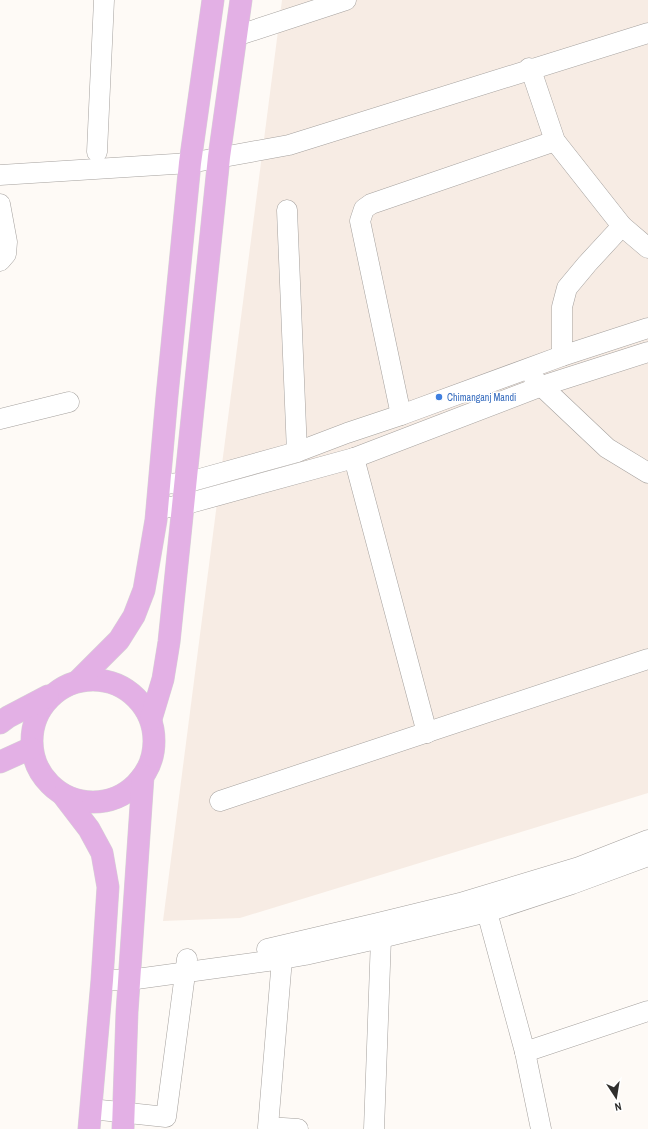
<svg xmlns="http://www.w3.org/2000/svg" width="648" height="1129" font-family="'Archivo Narrow',sans-serif">
  <style>
    .built { fill: #f7ece4 }
    .lines { fill: none; stroke-linecap: round; stroke-linejoin: round }
    .minor-casing { stroke: #a5a19e; stroke-width: 21 }
    .major-casing { stroke: #d6d5d5; stroke-width: 23 }
    .minor { stroke: #fff; stroke-width: 20 }
    .major { stroke: #e3b0e5; stroke-width: 22 }
    .shop-dot { fill: #3f7fe0; stroke: #fff; stroke-width: 1.5 }
    .labels { text-anchor: middle; stroke-width: 3; stroke-linejoin: round; paint-order: stroke }
    .shop-label { font-size: 10px; fill: #366cbe; stroke: #fff; text-anchor: start }
  </style>
  <rect width="100%" height="100%" fill="#fefaf6"/>
  <!-- built -->
  <path class="built" d="M282,0H648V793L240,918L163,921Z"/>
  <g class="lines">
    <defs>
      <g id="minor">
        <path d="M236,36L346,0"/>
        <path d="M529,68L531,70L555,141L622,226L648,248"/>
        <path d="M97,152L104,0"/>
        <path d="M0,175L190,163L289,145L648,33"/>
        <path d="M0,204L7,242L6,254L0,261"/>
        <path d="M287,210L297,452"/>
        <path d="M562,356V307L567,288L587,264L622,226"/>
        <path d="M534,379L607,448L648,473"/>
        <path d="M401,415L360,221L364,209L371,204L555,141"/>
        <path d="M0,419L69,402"/>
        <path d="M354,458L427,733"/>
        <path d="M159,484L185,483L297,452L347,433L401,415L562,356L648,328"/>
        <path d="M157,509L183,505L354,458L542,386L648,352"/>
        <path d="M220,801L648,659"/>
        <path d="M487,912L525,1052L541,1129"/>
        <path d="M267,949L378,923L460,903L579,867L648,840"/>
        <path d="M282,959L268,1127L298,1129"/>
        <path d="M102,980H129L282,959L305,955L381,938L487,912L572,884L648,856"/>
        <path d="M525,1052L648,1011"/>
        <path d="M91,1109L166,1117L187,959"/>
        <path d="M374,1129L381,938"/>
      </g>
      <g id="major">
        <circle cx="93" cy="741" r="61"/>
        <path d="M78,681L119,640L134,616L144,590L156,520L167,396L190,163L213,0"/>
        <path d="M151,719L163,679L169,642L219,157L241,0"/>
        <path d="M0,723L8,717L48,696"/>
        <path d="M0,762L31,748"/>
        <path d="M63,795L89,829L102,853L108,887L102,980L89,1129"/>
        <path d="M123,1129L127,1012L143,776"/>
      </g>
    </defs>
    <!-- minor casing -->
    <use href="#minor" class="minor-casing"/>
    <!-- major casing -->
    <use href="#major" class="major-casing"/>
    <!-- minor -->
    <use href="#minor" class="minor"/>
    <!-- major -->
    <use href="#major" class="major"/>
  </g>
  <!-- markers -->
  <circle class="shop-dot" cx="439" cy="397" r="4"/>
  <g class="labels">
    <!-- shop labels -->
    <g class="shop-label">
      <text x="447" y="401">Chimanganj Mandi</text>
    </g>
  </g>
  <!-- north arrow -->
  <g transform="translate(616 1097) rotate(168)" stroke="#ffffff" stroke-width="3" paint-order="stroke">
  <path d="M0-3L7 15L0 10L-7 15Z" fill="#302f2d"/>
  <text y="-6" font-size="11" font-weight="bold" text-anchor="middle" fill="#302f2d">N</text>
  </g>
</svg>
